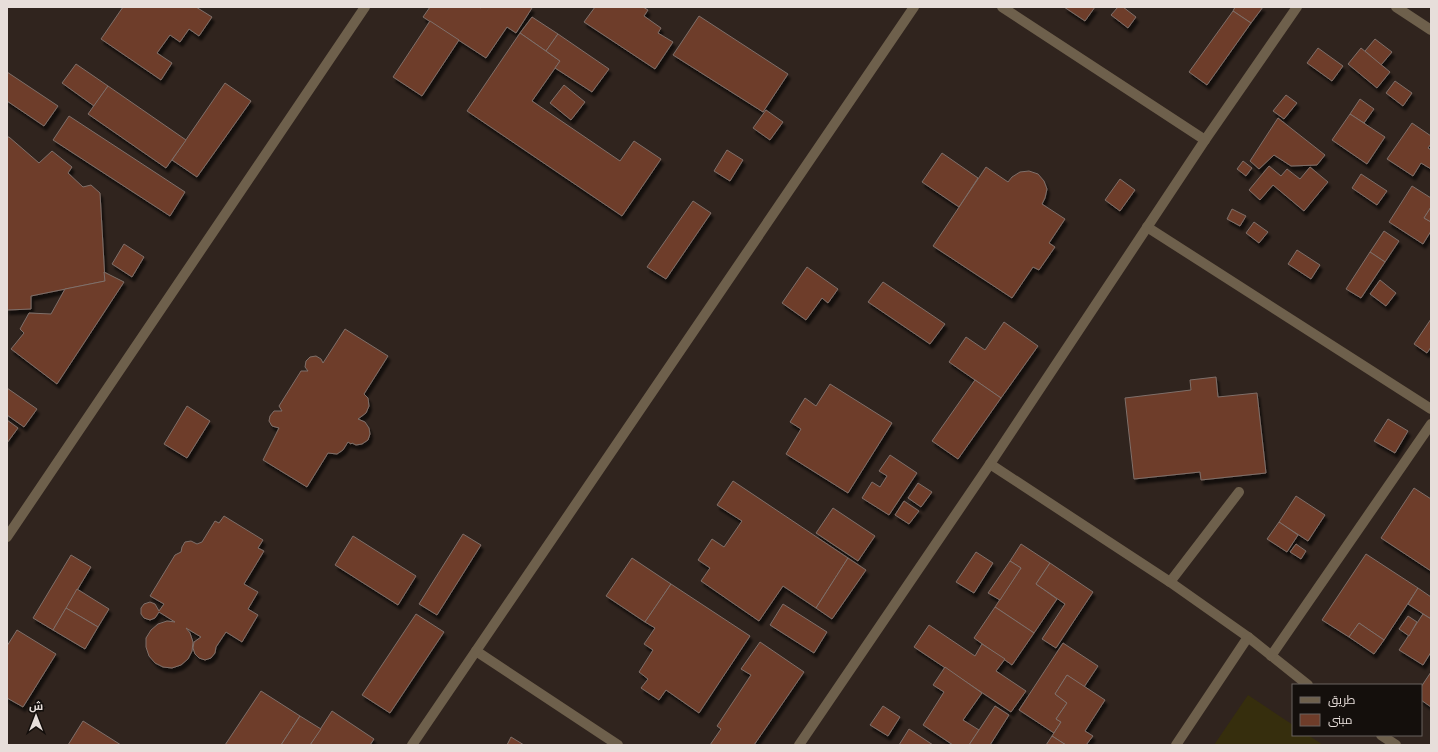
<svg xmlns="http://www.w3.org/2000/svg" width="1438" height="752" font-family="'Titillium Web',Cairo,sans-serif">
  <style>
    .sand { fill: #362e0d }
    .building { fill: #6e3c29; stroke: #7f6f69; filter: url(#shadow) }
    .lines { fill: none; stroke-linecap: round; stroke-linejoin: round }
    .service { stroke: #6e604c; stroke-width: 10 }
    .minor { stroke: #6e604c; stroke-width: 10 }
  </style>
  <defs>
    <filter id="shadow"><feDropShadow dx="2.5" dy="4.5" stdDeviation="1" flood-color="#0009"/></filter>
  </defs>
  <rect width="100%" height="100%" fill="#30241e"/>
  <!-- sand -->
  <path class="sand" d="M1248,695L1293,725V735H1308L1323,745H1214Z"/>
  <!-- building -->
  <g class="building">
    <path d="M123,7H196L212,17L199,36L189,29L180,42L170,35L157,53L172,63L161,80L101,39Z"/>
    <path d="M430,7H479L481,8L482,7H530L532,8L516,33L507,27L486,58L423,17Z"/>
    <path d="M595,7H643L648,10L644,16L661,28L658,33L673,42L655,69L584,22Z"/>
    <path d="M1064,7H1095L1085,21Z"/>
    <path d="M1118,7H1123L1136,17L1128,28L1111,15Z"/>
    <path d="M1235,7H1263L1251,23L1233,11Z"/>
    <path d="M1233,11L1251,23L1207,85L1189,72Z"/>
    <path d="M699,16L788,74L763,112L673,55Z"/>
    <path d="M532,17L558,34L546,51L520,33Z"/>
    <path d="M430,21L459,40L422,96L393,77Z"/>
    <path d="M520,33L560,61L532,101L620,161L634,141L661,159L622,216L467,111Z"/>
    <path d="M558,34L609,69L592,92L555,68L560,61L546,51Z"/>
    <path d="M1375,39L1392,52L1381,65L1365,51Z"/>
    <path d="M1318,48L1343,66L1332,81L1307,63Z"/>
    <path d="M1361,48L1390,72L1377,88L1348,64Z"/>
    <path d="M76,64L108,86L94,106L62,83Z"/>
    <path d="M7,72L58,106L44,126L7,101Z"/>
    <path d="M1395,81L1412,93L1403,106L1386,93Z"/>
    <path d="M225,83L251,101L197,177L172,160Z"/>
    <path d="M564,85L585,102L571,120L550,103Z"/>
    <path d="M108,86L186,140L166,168L88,114Z"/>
    <path d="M1286,95L1297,103L1284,119L1273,111Z"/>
    <path d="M1360,99L1374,109L1364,123L1350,114Z"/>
    <path d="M766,110L783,122L770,140L753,128Z"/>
    <path d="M1350,114L1385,137L1367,164L1332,140Z"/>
    <path d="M69,116L185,192L170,216L53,140Z"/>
    <path d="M1278,118L1325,155L1317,165L1291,166L1274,155L1259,169L1250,161Z"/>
    <path d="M1412,123L1431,136V144L1428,148L1431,150V169L1421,163L1413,176L1387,159Z"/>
    <path d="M7,137H9L39,163L52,151L72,167L68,173L83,187L91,185L100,193L105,281L31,296V309L7,310Z"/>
    <path d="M727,150L743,160L730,181L714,171Z"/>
    <path d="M942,153L978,178L959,207L922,182Z"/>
    <path d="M1243,161L1252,168L1246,176L1237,169Z"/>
    <path d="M1269,166L1281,176L1287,169L1300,179L1310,167L1328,182L1304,211L1273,185L1260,200L1249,190Z"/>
    <path d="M986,167L1008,182L1012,177L1020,172L1029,171L1038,174L1044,181L1047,189L1045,198L1042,204L1065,219L1049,243L1055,247L1039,270L1033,267L1012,298L933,246Z"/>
    <path d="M1361,174L1387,191L1377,205L1352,188Z"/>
    <path d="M1120,179L1135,190L1120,211L1105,200Z"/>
    <path d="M1412,186L1431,198V207L1424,218L1431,222V231L1423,244L1389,222Z"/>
    <path d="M693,201L711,213L666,279L647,267Z"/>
    <path d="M1431,207V222L1424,218Z"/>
    <path d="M1232,209L1246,216L1240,226L1227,219Z"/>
    <path d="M1254,222L1268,232L1259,243L1246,233Z"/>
    <path d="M1384,231L1399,241L1385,262L1370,252Z"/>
    <path d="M124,244L144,257L132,277L112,264Z"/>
    <path d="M1297,250L1320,265L1311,279L1288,264Z"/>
    <path d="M1370,252L1385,262L1361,298L1346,289Z"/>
    <path d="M807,267L838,289L828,303L822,298L806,320L782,303Z"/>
    <path d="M104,272L124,282L57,384L11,349L24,333L20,329L29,313L51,314L65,289L105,281Z"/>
    <path d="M1380,280L1396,293L1386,306L1370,294Z"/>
    <path d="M883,282L945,324L930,344L868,302Z"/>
    <path d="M1431,319V347L1427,353L1414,344Z"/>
    <path d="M1004,322L1038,346L1001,398L949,362L966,337L985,350Z"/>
    <path d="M345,329L388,356L364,394L368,398L369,406L366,413L358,419L365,422L369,428L370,434L368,440L362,444L356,445L352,443L351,444L348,442L343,450L337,454L328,453L307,487L263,460L279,428L272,426L269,421L270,416L274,411H282L279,406L301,371H308L305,367L306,361L310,357L316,356L321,359L323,363Z"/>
    <path d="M1216,377L1218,397L1257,393L1266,473L1201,480L1200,472L1134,479L1125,398L1191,390L1190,380Z"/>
    <path d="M975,380L1001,398L958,459L932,441Z"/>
    <path d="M830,384L892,423L848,493L786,454L801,429L790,422L805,398L816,406Z"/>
    <path d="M7,388L37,409L24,427L7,415Z"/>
    <path d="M187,406L210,421L187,458L164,444Z"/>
    <path d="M1388,419L1408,431L1395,453L1374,441Z"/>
    <path d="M7,420L18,428L7,443Z"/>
    <path d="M890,455L917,473L889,515L862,498L872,482L880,487L887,476L879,471Z"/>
    <path d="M733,481L848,558L816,608L783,586L759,621L701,581L710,568L698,560L712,539L724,547L742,521L717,505Z"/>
    <path d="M918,483L932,492L921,507L908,498Z"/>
    <path d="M1414,488L1431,499V571L1381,538Z"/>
    <path d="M1296,496L1325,515L1308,541L1279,522Z"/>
    <path d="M904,501L919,511L909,524L895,515Z"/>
    <path d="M833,508L875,536L858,561L816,533Z"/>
    <path d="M224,516L263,540L258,548L264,551L244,584L258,592L248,609L258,615L242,642L226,632L216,647L215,653L211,658L205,660L199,658L195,654L193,648L194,642L201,637L186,628L190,633L193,642L192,651L188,659L181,665L172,668L163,667L155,663L149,656L146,647V638L151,630L158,624L167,621L175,622L159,612L155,618L150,620L144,618L141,614V608L144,604L150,602L155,604L159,611L164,604L150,596L175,555L181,552L182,547L185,542L191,541L197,544L202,542L215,521L219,523Z"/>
    <path d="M1279,522L1298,535L1287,552L1267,539Z"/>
    <path d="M463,534L481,545L437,615L419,604Z"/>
    <path d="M353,536L416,576L398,605L335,565Z"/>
    <path d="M1021,544L1050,563L1036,584L1057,599L1034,633L995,607L1021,568L1010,561Z"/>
    <path d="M1296,544L1306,551L1301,559L1290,552Z"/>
    <path d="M976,552L993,563L974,593L956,582Z"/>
    <path d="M1366,554L1418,588L1384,640L1359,623L1349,637L1322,620Z"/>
    <path d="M71,555L91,567L53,630L33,618Z"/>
    <path d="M632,558L671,584L645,622L606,596Z"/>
    <path d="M848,558L866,570L832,619L816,608Z"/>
    <path d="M1010,561L1021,568L1000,600L988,593Z"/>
    <path d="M1050,563L1093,592L1056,648L1042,639L1065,604L1036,584Z"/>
    <path d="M671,584L750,636L699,713L666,690L659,700L641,688L648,679L639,672L653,650L644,644L655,628L645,622Z"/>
    <path d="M1418,588L1431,597V619L1408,604Z"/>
    <path d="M77,589L109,609L98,627L66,608Z"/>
    <path d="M783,604L827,632L814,653L770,625Z"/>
    <path d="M995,607L1034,633L1012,665L974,638Z"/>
    <path d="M66,608L98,627L85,649L53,630Z"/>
    <path d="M416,614L444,632L390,713L362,695Z"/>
    <path d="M1423,614L1431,619V652L1423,665L1399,650Z"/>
    <path d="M1408,616L1417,622L1409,636L1399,629Z"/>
    <path d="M1359,623L1384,640L1374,654L1349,637Z"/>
    <path d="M929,625L975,656L982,644L1005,659L996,671L1026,691L1011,712L914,647Z"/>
    <path d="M17,630L56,654L23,707L7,698V646Z"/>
    <path d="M760,642L804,672L754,745H710L721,729L717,726L751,675L741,669Z"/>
    <path d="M1063,643L1098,666L1084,687L1067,675L1055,694L1067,703L1056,719L1061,722L1054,733L1019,710Z"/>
    <path d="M945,667L982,693L963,720L979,730L969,745H953L923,725L944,692L933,685Z"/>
    <path d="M1431,672V707L1421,700V687Z"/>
    <path d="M1067,675L1105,700L1085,731L1093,736L1086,745H1066L1052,736L1061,722L1056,719L1067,703L1055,694Z"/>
    <path d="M261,691L300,716L281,745H225Z"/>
    <path d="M883,706L900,717L888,736L870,725Z"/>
    <path d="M995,706L1009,715L990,745H969Z"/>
    <path d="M332,711L374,739L370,745H310Z"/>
    <path d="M300,716L321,729L310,745H281Z"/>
    <path d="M83,721L121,745H68Z"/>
    <path d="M909,729L933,745H899Z"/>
    <path d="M1052,736L1066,745H1046Z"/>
    <path d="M511,737L524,745H507Z"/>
  </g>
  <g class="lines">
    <!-- service -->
    <path class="service" d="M1170,582L1239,492"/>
    <!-- minor -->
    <g class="minor">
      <path d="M1002,7L1205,140"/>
      <path d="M1396,7L1431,30"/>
      <path d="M1147,227L1431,409"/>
      <path d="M990,464L1170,582L1248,637L1308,685"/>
      <path d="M7,537L365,7"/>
      <path d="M476,651L618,745"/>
      <path d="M1271,656L1431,424"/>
      <path d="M1381,735L1396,745"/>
      <path d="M412,745L914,7"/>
      <path d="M799,745L990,464L1205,140L1297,7"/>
      <path d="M1176,745L1248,637"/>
    </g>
  </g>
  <!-- border -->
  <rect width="1438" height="752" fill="none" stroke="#e7deda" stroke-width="16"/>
  <!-- legend -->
  <rect x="1292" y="684" width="130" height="52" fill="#140f0c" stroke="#68625e"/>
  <rect x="1300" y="697" width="20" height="6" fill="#6e604c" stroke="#68625e"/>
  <text x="1328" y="704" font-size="12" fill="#e7deda">طريق</text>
  <rect x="1300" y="714" width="20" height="12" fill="#6e3c29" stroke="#68625e"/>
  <text x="1328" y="724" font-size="12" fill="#e7deda">مبنى</text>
  <!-- north arrow -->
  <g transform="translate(36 716)" stroke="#140f0c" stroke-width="3" paint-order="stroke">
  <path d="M0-3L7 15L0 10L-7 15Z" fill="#e7deda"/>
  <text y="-6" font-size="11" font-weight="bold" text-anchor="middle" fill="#e7deda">ش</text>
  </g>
</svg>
